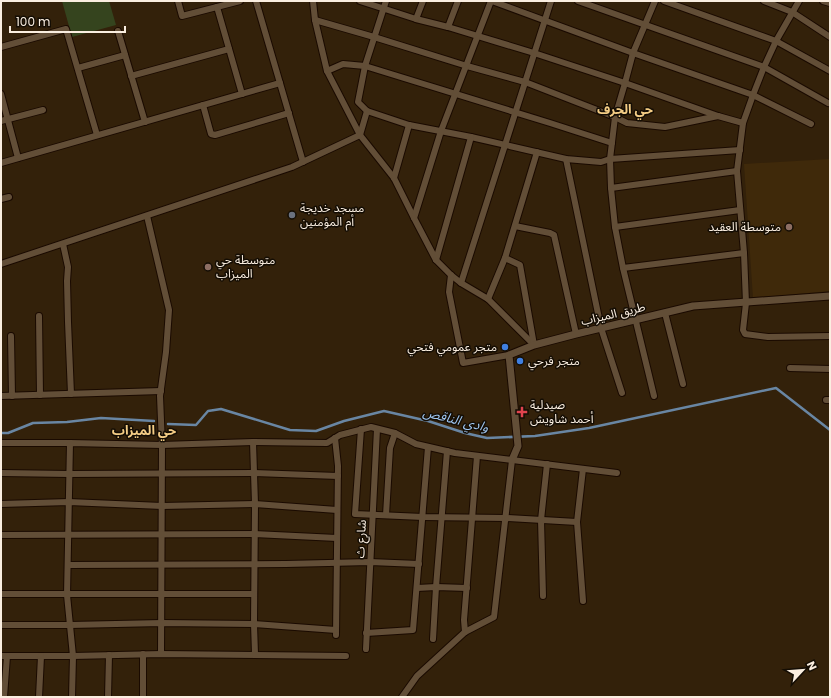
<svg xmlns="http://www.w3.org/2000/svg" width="831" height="698" font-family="Poppins,'Noto Sans Arabic',sans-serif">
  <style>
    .built { fill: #3f290a }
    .green { fill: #35441e }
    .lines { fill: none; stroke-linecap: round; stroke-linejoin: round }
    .stream { stroke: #6986a3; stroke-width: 2.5 }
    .minor-casing { stroke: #1a0a00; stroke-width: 8 }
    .tertiary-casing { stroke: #1a0a00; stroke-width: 9 }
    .minor { stroke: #624e37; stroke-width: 6 }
    .tertiary { stroke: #624e37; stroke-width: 7 }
    .worship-dot { fill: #6b7280; stroke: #140d04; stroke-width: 1.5 }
    .education-dot { fill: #8d6e63; stroke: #140d04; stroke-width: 1.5 }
    .shop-dot { fill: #3f7fe0; stroke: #140d04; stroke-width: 1.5 }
    .health-dot { fill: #e0444e; stroke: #140d04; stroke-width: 1.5 }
    .labels { text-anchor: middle; stroke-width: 3; stroke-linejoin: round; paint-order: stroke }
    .poi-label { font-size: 12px; fill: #faeee0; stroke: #140d04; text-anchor: start }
    .street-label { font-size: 12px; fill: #faeee0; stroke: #140d04 }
    .neighbourhood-label { font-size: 13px; font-weight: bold; fill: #f4cd85; stroke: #140d04 }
    .water-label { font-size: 13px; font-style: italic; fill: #a0c7f2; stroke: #140d04 }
  </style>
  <rect width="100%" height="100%" fill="#33210a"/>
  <!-- built -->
  <path class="built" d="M830,159V291L753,298L744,164Z"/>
  <!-- green -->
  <path class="green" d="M62,1H109L116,25L72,37Z"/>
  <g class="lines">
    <!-- stream -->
    <g class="stream">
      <path d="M168,424L196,425L208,411L221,409L290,430L316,431L344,421L384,411L428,421L465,433L487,438L535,436L589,428L776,388L830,430"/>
      <path d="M1,433H8L33,423L67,422L101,418L154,421"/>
    </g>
    <defs>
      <g id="minor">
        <path d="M178,1L182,16L240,1"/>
        <path d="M256,1L303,162"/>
        <path d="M313,1L315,20L327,71L360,135L394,178L414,218L436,260L451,275L461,283L488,299L534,345"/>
        <path d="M360,1L416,19L448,27L534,53L625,83L718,116L743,123"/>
        <path d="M386,1L365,66L358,102L367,111L409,125L471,137L566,159L601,162L610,159L740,150"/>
        <path d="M492,1L633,53L753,95L811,124"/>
        <path d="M578,1L764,67L828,103"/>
        <path d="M664,1L776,41L830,71"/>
        <path d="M764,1L792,12L830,37"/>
        <path d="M799,1L776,41L764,67L753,95L743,123L737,171L744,253L746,303L743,330L745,334L768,337L830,336"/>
        <path d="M823,1L830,3"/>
        <path d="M217,7L242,94"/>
        <path d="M416,19L423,1"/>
        <path d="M315,20L374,37L467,66L525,82L615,117L627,123L665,127L718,116"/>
        <path d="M448,27L458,1"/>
        <path d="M118,31L145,122"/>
        <path d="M1,47L66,29L97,135"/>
        <path d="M78,68L125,55"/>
        <path d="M327,71L343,64L365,66L550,123L612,143"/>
        <path d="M131,76L229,49"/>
        <path d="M1,94L18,158"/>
        <path d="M203,105L211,134L215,135L289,113"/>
        <path d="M1,121L43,110"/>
        <path d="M566,159L601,328L622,393"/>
        <path d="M1,163L280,83"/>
        <path d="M394,178L409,125"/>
        <path d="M611,188L737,171"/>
        <path d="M1,199L9,197"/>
        <path d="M147,216L169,310L166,352L160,396L162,445L161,654"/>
        <path d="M414,218L441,131L491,1"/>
        <path d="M515,226L550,233L554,235L576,334"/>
        <path d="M615,227L740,210"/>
        <path d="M63,244L68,267L67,281L68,322L71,394"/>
        <path d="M505,258L520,265L534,345"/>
        <path d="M436,260L471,137"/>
        <path d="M1,264L292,167L360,135L367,111"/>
        <path d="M623,268L744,253"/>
        <path d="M451,275L449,292L463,363L509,355"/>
        <path d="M461,283L551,1"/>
        <path d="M488,299L505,258L537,152"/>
        <path d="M665,313L683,384"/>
        <path d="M39,316L40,395"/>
        <path d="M11,336L12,396"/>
        <path d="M790,368L830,369"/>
        <path d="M1,396L161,391"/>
        <path d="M654,396L623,268L615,227L611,188L610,159L615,117L625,83L633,53L655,1"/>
        <path d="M826,400H830"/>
        <path d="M361,429L355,514L423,517L506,518L577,522"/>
        <path d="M335,438L338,466L336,635"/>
        <path d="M253,442L255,504L254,624L255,654"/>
        <path d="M1,443H70"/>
        <path d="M1,473L69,474L253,473L338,476"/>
        <path d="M1,504L69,502L162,506L255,504L337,510"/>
        <path d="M386,515L390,448L395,433"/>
        <path d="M1,535L254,534L337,538"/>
        <path d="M68,565L286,564L370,562L419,564"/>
        <path d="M417,588L436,587L467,588"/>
        <path d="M1,594H254"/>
        <path d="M543,596L541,520L547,464"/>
        <path d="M583,601L577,522L583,469"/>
        <path d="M1,625H70L162,623L254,624L336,630"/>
        <path d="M465,632L464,620L477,456"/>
        <path d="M366,633L413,630L428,447"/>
        <path d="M433,639L436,587L447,451"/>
        <path d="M366,649L377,429"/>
        <path d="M1,656H73L161,654L346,656"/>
        <path d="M4,697L7,656"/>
        <path d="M39,697L41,656"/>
        <path d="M72,697L73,656L67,595L70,443L162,445L253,442L327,443L340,435L371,427L395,433L416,444L455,453L617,473"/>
        <path d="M108,697L109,655"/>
        <path d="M143,697V654"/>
        <path d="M402,697L417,676L465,632L494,617L512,460"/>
      </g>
      <path id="tertiary" d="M512,460L518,446L509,355L534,345L576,334L693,306L830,296"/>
    </defs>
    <!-- minor casing -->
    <use href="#minor" class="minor-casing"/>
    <!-- tertiary casing -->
    <use href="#tertiary" class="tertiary-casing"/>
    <!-- minor -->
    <use href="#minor" class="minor"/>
    <!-- tertiary -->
    <use href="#tertiary" class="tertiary"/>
  </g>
  <!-- markers -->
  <circle class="worship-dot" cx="292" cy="215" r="4"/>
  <g class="education-dot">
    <circle cx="789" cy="227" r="4"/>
    <circle cx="208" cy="267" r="4"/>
  </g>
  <g class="shop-dot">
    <circle cx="505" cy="347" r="4"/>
    <circle cx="520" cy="361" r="4"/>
  </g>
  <path class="health-dot" d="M520 406h4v4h4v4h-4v4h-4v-4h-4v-4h4z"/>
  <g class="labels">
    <!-- poi labels -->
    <g class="poi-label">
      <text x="300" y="212">مسجد خديجة<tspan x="300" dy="14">أم المؤمنين</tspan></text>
      <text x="781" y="231" text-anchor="end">متوسطة العقيد</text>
      <text x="216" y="264">متوسطة حي<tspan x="216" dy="14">الميزاب</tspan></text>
      <text x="497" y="351" text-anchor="end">متجر عمومي فتحي</text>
      <text x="528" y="365">متجر فرحي</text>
      <text x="530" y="409">صيدلية<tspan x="530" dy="14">أحمد شاويش</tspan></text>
    </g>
    <!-- street labels -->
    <g class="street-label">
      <text transform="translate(613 314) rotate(-13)" y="4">طريق الميزاب</text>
      <text transform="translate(361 539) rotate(-87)" y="4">شارع ث</text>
    </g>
    <!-- neighbourhood labels -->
    <g class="neighbourhood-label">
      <text x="625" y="114">حي الجرف</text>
      <text x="144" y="435">حي الميزاب</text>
    </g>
    <!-- water labels -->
    <g class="water-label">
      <text transform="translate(456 419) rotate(14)" y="5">وادي الناقص</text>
    </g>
  </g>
  <!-- border -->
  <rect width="831" height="698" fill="none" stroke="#faeee0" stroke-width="4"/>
  <!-- north arrow -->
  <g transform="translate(803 670) rotate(64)" stroke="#140d04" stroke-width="3" paint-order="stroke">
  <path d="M0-3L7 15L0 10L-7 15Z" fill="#faeee0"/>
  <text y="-6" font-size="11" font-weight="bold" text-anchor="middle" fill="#faeee0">N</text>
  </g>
  <!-- scale -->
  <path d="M10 26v6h115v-6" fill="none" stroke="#faeee0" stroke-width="2"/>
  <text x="16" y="26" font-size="12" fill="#faeee0" stroke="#140d04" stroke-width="3" paint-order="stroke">100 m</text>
</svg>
